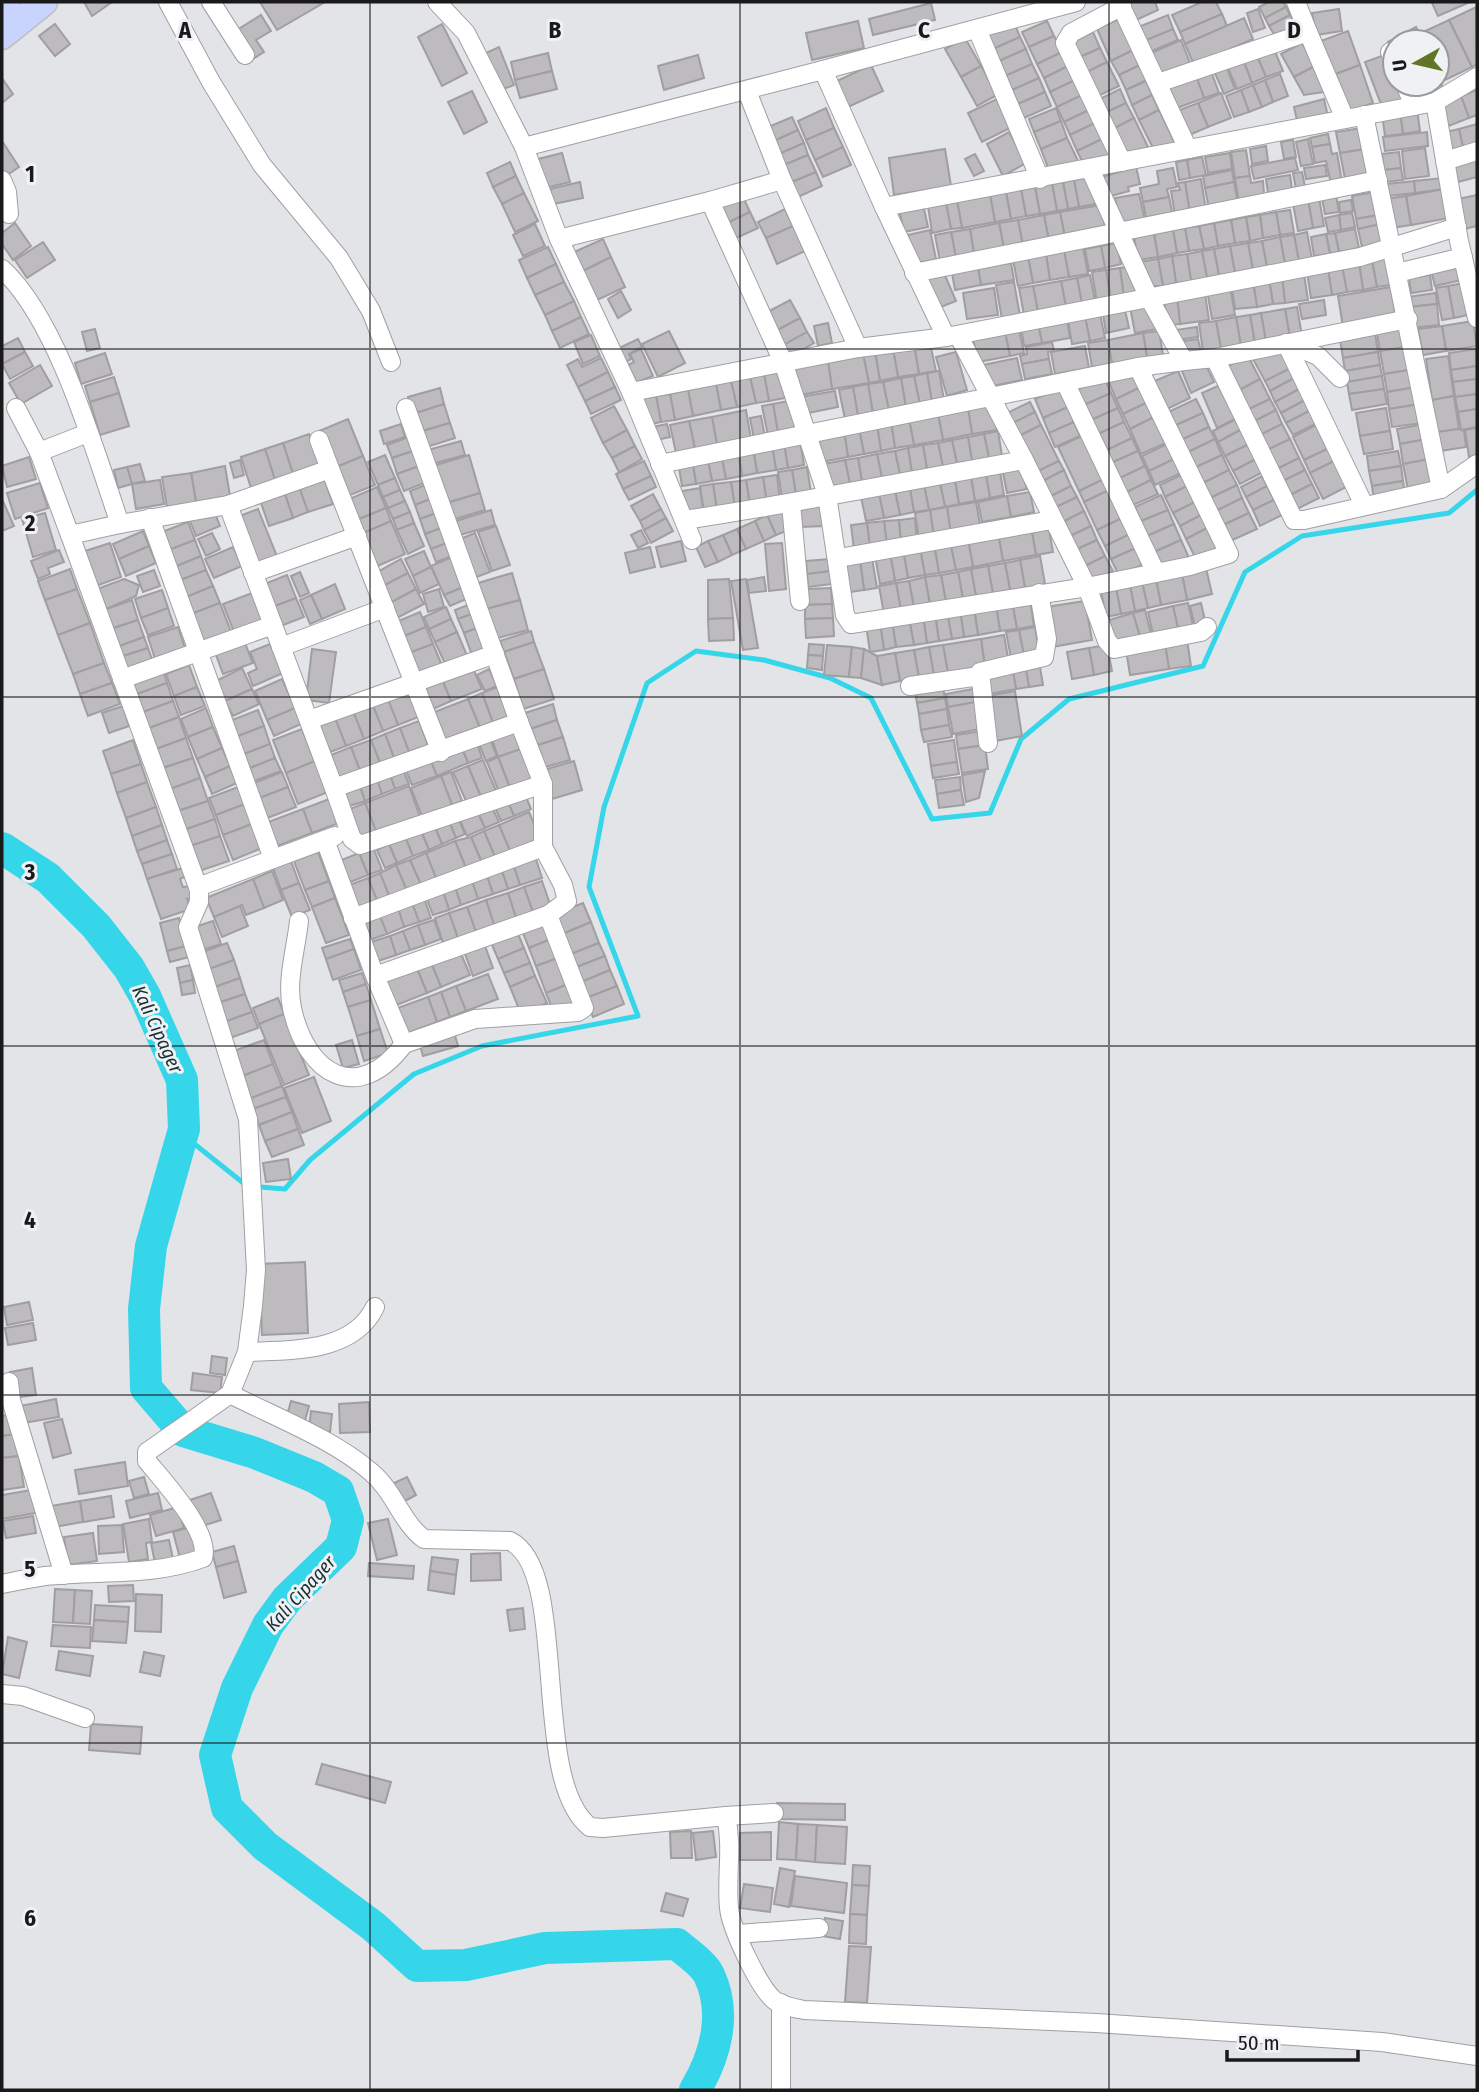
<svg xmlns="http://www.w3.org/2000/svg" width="1479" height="2092" font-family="'Fira Sans Condensed',sans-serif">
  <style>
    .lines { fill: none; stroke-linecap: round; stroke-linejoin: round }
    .stream { stroke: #35d6e9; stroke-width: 5 }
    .river { stroke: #35d6e9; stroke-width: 32 }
    .building { fill: #bdbbbd; stroke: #a19ea1; stroke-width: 2 }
    .minor-casing { stroke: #9ea0a3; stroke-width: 20 }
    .highway-casing { stroke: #bfbfbf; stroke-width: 29 }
    .minor { stroke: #fff; stroke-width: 18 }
    .highway { stroke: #c8d4fe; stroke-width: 26 }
    .grid { fill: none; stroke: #19191a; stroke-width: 2; stroke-opacity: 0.55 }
    .labels { text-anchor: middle; stroke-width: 6; stroke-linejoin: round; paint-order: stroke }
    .water-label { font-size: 19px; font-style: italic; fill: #173033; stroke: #eff1f4 }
    .grid-label { font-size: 23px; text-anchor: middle; font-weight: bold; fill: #19191a; stroke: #eff1f4; stroke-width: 6; stroke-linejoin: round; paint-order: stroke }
  </style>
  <rect width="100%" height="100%" fill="#e2e4e7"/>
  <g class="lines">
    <!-- stream -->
    <path class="stream" d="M182,1134L247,1186L285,1189L310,1160L414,1074L482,1046L638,1016L589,887L604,807L647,683L696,651L764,660L830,678L871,698L932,819L990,813L1021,739L1069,699L1203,666L1245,572L1302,536L1449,513L1477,490"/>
    <!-- river -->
    <path class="river" d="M2,848L48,878L96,926L129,968L145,996L182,1080L184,1129L151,1246L144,1309L146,1388L183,1431L255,1453L314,1477L338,1491L348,1520L341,1547L287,1599L268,1625L237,1688L215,1755L227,1808L265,1846L373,1926L417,1966L466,1965L545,1948L677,1944C686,1952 704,1964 709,1975C727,2013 716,2055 695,2090"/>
  </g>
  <!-- building -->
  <g class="building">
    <path d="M84,2H112L92,16Z"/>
    <path d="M260,2H325L277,30Z"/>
    <path d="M1125,2H1155L1158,10L1134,21Z"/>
    <path d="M1202,2H1216L1222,14L1180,32L1172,15Z"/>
    <path d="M1269,2H1283L1286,7L1265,18L1259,7Z"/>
    <path d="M1436,2H1470L1438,16L1432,3Z"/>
    <path d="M931,3L935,20L873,35L869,19Z"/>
    <path d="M1286,7L1290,15L1269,26L1265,18Z"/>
    <path d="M1476,7L1477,64L1472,67L1449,20Z"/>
    <path d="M1258,9L1265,28L1253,32L1247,13Z"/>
    <path d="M1339,9L1342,31L1316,35L1312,13Z"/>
    <path d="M1222,14L1227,26L1185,44L1180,32Z"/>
    <path d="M261,15L271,31L256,40L264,52L250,61L232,33Z"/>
    <path d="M1168,15L1173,29L1142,42L1136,28Z"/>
    <path d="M1290,15L1296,24L1275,36L1269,26Z"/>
    <path d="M1121,18L1135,49L1111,61L1097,29Z"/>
    <path d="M1244,18L1253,39L1194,65L1185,44Z"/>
    <path d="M1449,20L1472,67L1445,80L1437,63V42H1427L1423,32Z"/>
    <path d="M858,21L864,48L812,60L806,33Z"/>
    <path d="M1047,21L1054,36L1029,47L1022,32Z"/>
    <path d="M55,24L70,44L55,56L39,36Z"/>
    <path d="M442,24L467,73L442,86L418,37Z"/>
    <path d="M1015,25L1020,37L993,49L986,32Z"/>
    <path d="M1416,27L1423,42H1395V56L1388,42Z"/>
    <path d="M1173,29L1178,40L1147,53L1142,42Z"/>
    <path d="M1348,31L1360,65L1330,76L1318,42Z"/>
    <path d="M1093,32L1100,48L1080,57L1073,42Z"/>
    <path d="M1054,36L1062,52L1037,64L1029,47Z"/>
    <path d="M1020,37L1026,49L999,61L993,49Z"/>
    <path d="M965,38L981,66L961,77L945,49Z"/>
    <path d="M1181,40L1190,63L1160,75L1151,53Z"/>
    <path d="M1302,43L1315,66L1294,77L1281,54Z"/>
    <path d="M499,47L514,85L501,90L486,53Z"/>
    <path d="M1100,48L1107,62L1087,72L1080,57Z"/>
    <path d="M1026,49L1032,64L1005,76L999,61Z"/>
    <path d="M1135,49L1142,64L1119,75L1111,61Z"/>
    <path d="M1274,49L1283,71L1266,77L1257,56Z"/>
    <path d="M1062,52L1068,66L1044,78L1037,64Z"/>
    <path d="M548,53L552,71L515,80L511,62Z"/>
    <path d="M1387,54L1395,84H1398L1404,99L1382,107L1365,62Z"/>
    <path d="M698,55L704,78L664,90L658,66Z"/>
    <path d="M1257,56L1266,77L1252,83L1244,62Z"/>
    <path d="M1107,62L1119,86L1098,96L1087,72Z"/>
    <path d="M1244,62L1252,83L1237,89L1228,68Z"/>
    <path d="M1032,64L1039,78L1012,90L1005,76Z"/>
    <path d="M1142,64L1149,79L1126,90L1119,75Z"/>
    <path d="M871,65L883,91L848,107L837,81Z"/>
    <path d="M1360,65L1373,103L1343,114L1330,76Z"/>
    <path d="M981,66L997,95L977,106L961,77Z"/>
    <path d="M1068,66L1075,80L1050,92L1044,78Z"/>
    <path d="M1226,66L1235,89L1224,94L1214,71Z"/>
    <path d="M1315,66L1324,92L1304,95L1294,77Z"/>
    <path d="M552,71L557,89L520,98L515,80Z"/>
    <path d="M1211,71L1219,93L1204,98L1196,76Z"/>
    <path d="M1280,74L1288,96L1273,102L1265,80Z"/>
    <path d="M1437,75L1443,88L1414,101V84H1437Z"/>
    <path d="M1196,76L1204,98L1177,108L1168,86Z"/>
    <path d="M2,78L13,94L2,103Z"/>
    <path d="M1039,78L1045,92L1018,104L1012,90Z"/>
    <path d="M1075,80L1082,95L1057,107L1050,92Z"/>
    <path d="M1265,80L1273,102L1262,107L1253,85Z"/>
    <path d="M1146,81L1152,95L1132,105L1126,90Z"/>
    <path d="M1253,85L1262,107L1249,112L1241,90Z"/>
    <path d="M1120,89L1126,103L1105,113L1098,100Z"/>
    <path d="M1241,90L1249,112L1234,117L1226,96Z"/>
    <path d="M1477,90V115L1469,118L1461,96Z"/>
    <path d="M472,91L487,122L464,134L448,102Z"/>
    <path d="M1045,92L1051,106L1024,118L1018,104Z"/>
    <path d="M1221,93L1231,118L1208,127L1198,103Z"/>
    <path d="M1082,95L1089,110L1064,122L1057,107Z"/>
    <path d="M1152,95L1159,110L1139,120L1132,105Z"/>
    <path d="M1461,96L1469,118L1446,127L1438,104Z"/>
    <path d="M999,98L1014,126L982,142L968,113Z"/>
    <path d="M1324,99L1328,117L1298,125L1294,107Z"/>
    <path d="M1126,103L1134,118L1113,129L1105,113Z"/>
    <path d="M1198,103L1208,127L1187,136L1177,111Z"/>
    <path d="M826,108L834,128L806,140L798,121Z"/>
    <path d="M1056,108L1061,121L1034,132L1029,119Z"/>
    <path d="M1417,109L1420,131L1403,134L1400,112Z"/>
    <path d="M1089,110L1095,123L1070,135L1064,122Z"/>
    <path d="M1159,110L1175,143L1155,152L1139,120Z"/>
    <path d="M1400,112L1403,134L1385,136L1382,114Z"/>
    <path d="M792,117L798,130L774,141L768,127Z"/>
    <path d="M1134,118L1148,147L1127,157L1113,129Z"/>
    <path d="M1061,121L1067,138L1041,149L1034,132Z"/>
    <path d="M1095,123L1102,139L1077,151L1070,135Z"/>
    <path d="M1477,124V149L1464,152L1459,129Z"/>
    <path d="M834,128L843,147L815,160L806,140Z"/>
    <path d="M1362,128L1366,149L1340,153L1336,132Z"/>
    <path d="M1459,129L1464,152L1451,155L1446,132Z"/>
    <path d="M798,130L804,143L779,154L774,141Z"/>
    <path d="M1009,132L1026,163L1003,176L987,144Z"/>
    <path d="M1427,132L1428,146L1385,151L1383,137Z"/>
    <path d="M1328,134L1330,144L1312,147L1310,138Z"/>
    <path d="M1067,138L1080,165L1050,173L1041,149Z"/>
    <path d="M1102,139L1110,155L1085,167L1077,151Z"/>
    <path d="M1308,139L1313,164L1301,166L1296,142Z"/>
    <path d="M1293,140L1296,157L1284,159L1281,142Z"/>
    <path d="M2,141L19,167L3,178L2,175Z"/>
    <path d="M804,143L808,155L784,165L779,154Z"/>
    <path d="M1330,144L1332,154L1337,153L1342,182L1331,184L1326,161L1315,163L1312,147Z"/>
    <path d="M1266,146L1268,161L1252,164L1250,149Z"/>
    <path d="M843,147L851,165L823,177L815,160Z"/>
    <path d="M1425,148L1429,176L1405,179L1402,151Z"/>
    <path d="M945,149L951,186L894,195L889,158Z"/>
    <path d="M1366,149L1370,174L1345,179L1340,153Z"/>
    <path d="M1246,150L1250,176L1235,178L1231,152Z"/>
    <path d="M1399,152L1401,168L1384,170L1382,154Z"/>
    <path d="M562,153L570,182L545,188L538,159Z"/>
    <path d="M1230,153L1232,169L1208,173L1205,157Z"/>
    <path d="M975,154L984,171L974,176L965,159Z"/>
    <path d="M808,155L816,172L792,182L784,165Z"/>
    <path d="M1202,157L1206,175L1190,178L1187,160Z"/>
    <path d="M1295,158L1298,170L1254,179L1251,166Z"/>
    <path d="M1476,158L1477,177L1458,182L1453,164Z"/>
    <path d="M1187,160L1190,178L1179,180L1176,162Z"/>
    <path d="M510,162L516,176L493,187L487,173Z"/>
    <path d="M1325,165L1327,176L1306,179L1304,168Z"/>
    <path d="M1136,167L1140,184L1128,187L1129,191L1107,197L1102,177Z"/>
    <path d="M1173,168L1177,187L1167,189L1169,197L1143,202L1140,188L1159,184L1157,171Z"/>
    <path d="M1401,168L1403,180L1386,182L1384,170Z"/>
    <path d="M1232,170L1234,182L1205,188L1203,176Z"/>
    <path d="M816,172L822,186L798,197L792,182Z"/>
    <path d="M1302,172L1305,187L1296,189L1293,173Z"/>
    <path d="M1290,175L1292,189L1268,193L1266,179Z"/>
    <path d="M516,176L524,193L502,204L493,187Z"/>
    <path d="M1250,176L1251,183L1263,181L1264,194L1253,196L1254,202L1239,204L1235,178Z"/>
    <path d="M1091,177L1096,204L1079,207L1074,180Z"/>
    <path d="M1443,178L1444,189L1415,193L1414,181Z"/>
    <path d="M1201,179L1206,211L1190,214L1185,182Z"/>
    <path d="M1074,180L1079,207L1068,209L1063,182Z"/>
    <path d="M1414,181L1415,193L1389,196L1387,184Z"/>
    <path d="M580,182L583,198L553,204L550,189Z"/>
    <path d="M1063,182L1068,209L1057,211L1052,184Z"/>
    <path d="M1185,182L1190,214L1175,216L1171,191L1180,190L1178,183Z"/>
    <path d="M1234,182L1238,203L1209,209L1205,188Z"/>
    <path d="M1052,184L1057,211L1040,214L1035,187Z"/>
    <path d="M1035,187L1040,214L1026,216L1021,189Z"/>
    <path d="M1021,189L1026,216L1011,219L1006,192Z"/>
    <path d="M1444,189L1449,218L1411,225L1406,196Z"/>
    <path d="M1006,192L1011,219L995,222L990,195Z"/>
    <path d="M1374,192L1379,215L1356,219L1352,196Z"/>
    <path d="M524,193L538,221L515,232L502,204Z"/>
    <path d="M1139,194L1145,221L1121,226L1115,198Z"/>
    <path d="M990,195L995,222L962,228L957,201Z"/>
    <path d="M1336,195L1339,212L1325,214L1322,198Z"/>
    <path d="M1477,195V226L1460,230L1453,200Z"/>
    <path d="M1406,196L1411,225L1391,228L1386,199Z"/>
    <path d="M743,197L750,212L723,225L716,210Z"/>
    <path d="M1169,197L1173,217L1147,223L1143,202Z"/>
    <path d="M1319,198L1324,226L1313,228L1308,200Z"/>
    <path d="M1308,200L1313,228L1298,231L1293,203Z"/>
    <path d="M1351,200L1353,211L1340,213L1339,202Z"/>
    <path d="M957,201L962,228L951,229L946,203Z"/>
    <path d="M946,203L951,229L932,233L928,206Z"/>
    <path d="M923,204L928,227L904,232L899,209Z"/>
    <path d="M1101,205L1106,231L1065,238L1060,212Z"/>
    <path d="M785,209L793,226L766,238L758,222Z"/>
    <path d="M1290,210L1294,233L1280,235L1276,212Z"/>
    <path d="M750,212L758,228L730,241L723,225Z"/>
    <path d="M1060,212L1065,238L1049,241L1044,215Z"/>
    <path d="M1276,212L1280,235L1263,238L1260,215Z"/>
    <path d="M1352,213L1355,227L1341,230L1339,215Z"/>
    <path d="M1044,215L1049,241L1023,246L1018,220Z"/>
    <path d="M1260,215L1263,238L1250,241L1246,217Z"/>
    <path d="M1339,215L1341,230L1328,232L1325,218Z"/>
    <path d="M1379,215L1381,224L1358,229L1356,219Z"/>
    <path d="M1246,217L1250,241L1235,243L1231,220Z"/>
    <path d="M1018,220L1023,246L1004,249L999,223Z"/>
    <path d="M1231,220L1235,243L1218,246L1214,223Z"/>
    <path d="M15,223L31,246L13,260L2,244V233Z"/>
    <path d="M999,223L1004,249L974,254L970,229Z"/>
    <path d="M1214,223L1218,246L1204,249L1199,226Z"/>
    <path d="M535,224L545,246L523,256L513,235Z"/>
    <path d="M1381,224L1384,243L1362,247L1358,229Z"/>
    <path d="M793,226L805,251L777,264L766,238Z"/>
    <path d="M1199,226L1204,249L1189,251L1185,228Z"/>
    <path d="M1185,228L1189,251L1177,253L1173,230Z"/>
    <path d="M970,229L974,254L956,258L951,232Z"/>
    <path d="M1355,229L1359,248L1339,252L1335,233Z"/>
    <path d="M930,230L936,259L915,264L908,235Z"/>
    <path d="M1173,230L1177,253L1158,257L1154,234Z"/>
    <path d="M951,232L956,258L940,261L935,235Z"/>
    <path d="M1307,232L1312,259L1299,262L1294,235Z"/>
    <path d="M1335,233L1339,252L1330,254L1326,234Z"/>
    <path d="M1154,234L1158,257L1138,260L1134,237Z"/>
    <path d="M1326,234L1330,254L1314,256L1311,237Z"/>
    <path d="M1294,235L1299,262L1285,264L1280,237Z"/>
    <path d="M1280,237L1285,264L1267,267L1262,241Z"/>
    <path d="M603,239L611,257L581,272L572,253Z"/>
    <path d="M1262,241L1267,267L1253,270L1248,243Z"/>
    <path d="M43,242L55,260L27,278L15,260Z"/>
    <path d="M1117,243L1121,264L1105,268L1101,246Z"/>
    <path d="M1248,243L1253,270L1235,273L1230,246Z"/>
    <path d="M1101,246L1105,268L1089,271L1085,249Z"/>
    <path d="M1230,246L1235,273L1219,276L1214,249Z"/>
    <path d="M548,247L556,264L527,278L519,260Z"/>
    <path d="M1083,247L1088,274L1069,277L1064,250Z"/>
    <path d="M1214,249L1219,276L1207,278L1202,251Z"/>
    <path d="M1064,250L1069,277L1050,280L1046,254Z"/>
    <path d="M1202,251L1207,278L1191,281L1187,254Z"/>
    <path d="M1046,254L1050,280L1033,283L1028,257Z"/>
    <path d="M1187,254L1191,281L1176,283L1172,256Z"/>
    <path d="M1172,256L1176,283L1163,286L1158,259Z"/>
    <path d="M611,257L625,287L595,301L581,272Z"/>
    <path d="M1028,257L1033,283L1018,286L1013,259Z"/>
    <path d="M1388,258L1392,285L1377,287L1372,261Z"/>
    <path d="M1158,259L1163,286H1151L1140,262Z"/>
    <path d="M1372,261L1377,287L1363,290L1359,263Z"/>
    <path d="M1011,263L1014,280L981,285L978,268Z"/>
    <path d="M1359,263L1363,290L1347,292L1342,266Z"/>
    <path d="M556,264L564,282L535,295L527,278Z"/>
    <path d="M1459,264L1462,280L1435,286L1431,270Z"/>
    <path d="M1342,266L1347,292L1332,295L1328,269Z"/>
    <path d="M1130,267L1141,296L1124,298L1120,268Z"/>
    <path d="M978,268L981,285L955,290L952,273Z"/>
    <path d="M1120,268L1124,298L1111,301L1106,270Z"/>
    <path d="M1328,269L1332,295L1311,298L1307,272Z"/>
    <path d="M1106,270L1111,301L1097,303L1092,272Z"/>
    <path d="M944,273L956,301L936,309L924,281Z"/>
    <path d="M1304,274L1308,300L1285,303L1282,277Z"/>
    <path d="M1090,275L1095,301L1082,304L1077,278Z"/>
    <path d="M1430,275L1432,290L1411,293L1409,278Z"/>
    <path d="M1282,277L1285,303L1273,304L1269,279Z"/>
    <path d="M1077,278L1082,304L1066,307L1061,281Z"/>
    <path d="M1269,279L1273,304L1257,307L1253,281Z"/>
    <path d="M1061,281L1066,307L1038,312L1033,286Z"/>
    <path d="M1253,281L1257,307L1235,309L1231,284Z"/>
    <path d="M564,282L574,301L545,315L535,295Z"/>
    <path d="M1014,282L1020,316L1002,319L996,285Z"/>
    <path d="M1463,283L1468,315L1454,318L1448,286Z"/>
    <path d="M1033,286L1038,312L1024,315L1019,288Z"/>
    <path d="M1230,286L1235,315L1212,319L1207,290Z"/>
    <path d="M1448,286L1454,318L1442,320L1436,288Z"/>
    <path d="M1391,287L1396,318L1343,327L1338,296Z"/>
    <path d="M994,288L998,315L967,319L963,293Z"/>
    <path d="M621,291L631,310L618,318L608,299Z"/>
    <path d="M1436,293L1437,304L1409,307L1407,297Z"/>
    <path d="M1205,294L1209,320L1180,324L1177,297Z"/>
    <path d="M1177,297L1180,324L1167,325L1164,299Z"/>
    <path d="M790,300L800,318L772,333L762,315Z"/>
    <path d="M1324,300L1326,315L1302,319L1299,304Z"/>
    <path d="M574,301L581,317L552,331L545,315Z"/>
    <path d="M1152,303L1157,329L1135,333L1130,307Z"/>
    <path d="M1437,304L1439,325L1411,328L1409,307Z"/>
    <path d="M1297,307L1302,336L1290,338L1285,309Z"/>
    <path d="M1285,309L1290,338L1266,342L1261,313Z"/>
    <path d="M1125,310L1129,328L1106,333L1103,314Z"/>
    <path d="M1261,313L1266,342L1255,344L1250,315Z"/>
    <path d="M1100,314L1105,338L1090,341L1085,317Z"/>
    <path d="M1250,315L1255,344L1241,346L1236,317Z"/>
    <path d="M581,317L589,334L560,348L552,331Z"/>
    <path d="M1085,317L1090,341L1072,344L1068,320Z"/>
    <path d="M1236,317L1241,346L1221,349L1216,321Z"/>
    <path d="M800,318L807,332L780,347L772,333Z"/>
    <path d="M1067,319L1070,338L1042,343L1038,324Z"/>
    <path d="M1216,321L1221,349L1203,352L1199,323Z"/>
    <path d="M1473,321L1477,346L1446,351L1442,326Z"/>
    <path d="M828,323L832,343L818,346L814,326Z"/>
    <path d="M1407,323L1411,346L1380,351L1376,328Z"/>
    <path d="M1038,324L1042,343L1024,346L1021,327Z"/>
    <path d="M1442,326L1446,351L1423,355L1418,329Z"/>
    <path d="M1197,327L1198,337L1177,340L1176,330Z"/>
    <path d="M1374,327L1378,352L1343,358L1339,333Z"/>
    <path d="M95,329L100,348L87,351L82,332Z"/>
    <path d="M1019,329L1024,353L1010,356L1005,332Z"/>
    <path d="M669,331L685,363L658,377L642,344Z"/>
    <path d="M1159,331L1163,355L1147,357L1143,333Z"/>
    <path d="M807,332L814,343L786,359L780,347Z"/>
    <path d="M1005,332L1010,356L978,362L973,339Z"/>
    <path d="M1143,333L1147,357L1112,364L1108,340Z"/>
    <path d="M591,335L600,356L583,364L574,342Z"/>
    <path d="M18,338L25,352L2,364V346Z"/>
    <path d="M638,339L642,347L629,354L631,359L622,364L617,349Z"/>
    <path d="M1198,339L1202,356L1187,358L1184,341Z"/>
    <path d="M1108,340L1112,364L1092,367L1088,343Z"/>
    <path d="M1052,342L1054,351L1048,352L1049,359L1022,364L1020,356L1027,354L1026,347Z"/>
    <path d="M930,343L936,371L919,374L914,345Z"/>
    <path d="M914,345L919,374L898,377L893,349Z"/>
    <path d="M1085,346L1089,368L1055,374L1051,352Z"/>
    <path d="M1279,346L1291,368L1265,381L1253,359Z"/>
    <path d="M1411,346L1415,369L1384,374L1380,351Z"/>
    <path d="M641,349L653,376L635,383L628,365L634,362L630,354Z"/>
    <path d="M893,349L898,377L880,381L875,352Z"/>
    <path d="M1476,349L1477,366L1451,370L1449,353Z"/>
    <path d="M25,352L33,366L10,379L2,364Z"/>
    <path d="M875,352L880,381L869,383L863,354Z"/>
    <path d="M956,352L967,390L947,396L936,357Z"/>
    <path d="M1378,352L1380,365L1345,371L1343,358Z"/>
    <path d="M105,353L112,374L81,384L75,363Z"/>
    <path d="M863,354L869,383L832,389L828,361Z"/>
    <path d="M1248,356L1260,379L1234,393L1222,369Z"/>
    <path d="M1448,356L1454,396L1432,400L1426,359Z"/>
    <path d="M601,358L608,372L578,387L567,365L578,359L582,367Z"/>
    <path d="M1017,358L1022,380L987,387L983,365Z"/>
    <path d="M1049,359L1052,374L1025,379L1022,364Z"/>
    <path d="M828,361L832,389L795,396L790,367Z"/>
    <path d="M1204,361L1214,382L1191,393L1182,371Z"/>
    <path d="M40,365L52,386L21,404L9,383Z"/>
    <path d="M1380,365L1382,376L1347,382L1345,371Z"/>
    <path d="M1477,366V379L1453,382L1451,370Z"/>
    <path d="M1291,368L1296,377L1270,391L1265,381Z"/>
    <path d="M1133,369L1141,387L1116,399L1108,380Z"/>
    <path d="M1415,369L1417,387L1387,392L1384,374Z"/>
    <path d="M784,370L790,397L769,401L764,374Z"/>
    <path d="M939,371L944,400L932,402L927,373Z"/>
    <path d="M1178,371L1190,398L1163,411L1150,383Z"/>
    <path d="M608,372L615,387L585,401L578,387Z"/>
    <path d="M927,373L932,402L920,405L914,376Z"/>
    <path d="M764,374L769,401L756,403L750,377Z"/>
    <path d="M914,376L920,405L906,408L901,378Z"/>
    <path d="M1382,376L1384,389L1349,394L1347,382Z"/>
    <path d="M114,377L119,393L90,402L85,386Z"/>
    <path d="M750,377L756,403L737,407L731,381Z"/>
    <path d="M1104,377L1111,393L1084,405L1077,390Z"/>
    <path d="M1296,377L1301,388L1275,402L1270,391Z"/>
    <path d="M901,378L906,408L889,411L883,382Z"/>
    <path d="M1260,379L1270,399L1243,412L1234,393Z"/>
    <path d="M1477,379V394L1455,397L1453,382Z"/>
    <path d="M731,381L737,407L721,410L716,384Z"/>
    <path d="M883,382L889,411L873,414L868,384Z"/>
    <path d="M716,384L721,410L693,416L688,390Z"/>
    <path d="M868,384L873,414L858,416L853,387Z"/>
    <path d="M1220,385L1235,419L1217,428L1202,393Z"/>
    <path d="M615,387L621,400L591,414L585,401Z"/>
    <path d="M853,387L858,416L845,419L839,390Z"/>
    <path d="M1141,387L1148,402L1123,414L1116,399Z"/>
    <path d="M1417,387L1420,404L1389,409L1387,392Z"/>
    <path d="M440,388L444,404L413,414L408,397Z"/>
    <path d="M1060,388L1068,407L1043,418L1035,399Z"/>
    <path d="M1301,388L1307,399L1281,413L1275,402Z"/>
    <path d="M1384,389L1387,404L1352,410L1349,394Z"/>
    <path d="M688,390L693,416L675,420L670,394Z"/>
    <path d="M835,391L838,407L803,414L800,397Z"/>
    <path d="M119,393L129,426L100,435L90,402Z"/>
    <path d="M1111,393L1118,408L1091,420L1084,405Z"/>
    <path d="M670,394L675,420L661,422L656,396Z"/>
    <path d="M1477,394V409L1458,412L1455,397Z"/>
    <path d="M656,396L661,422L646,425L641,399Z"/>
    <path d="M1454,396L1459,429L1437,432L1432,400Z"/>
    <path d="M1196,399L1203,413L1174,426L1168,412Z"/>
    <path d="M1270,399L1276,410L1249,424L1243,412Z"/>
    <path d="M1307,399L1313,409L1286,423L1281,413Z"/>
    <path d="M794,400L799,430L778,433L773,404Z"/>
    <path d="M1030,402L1035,412L1011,424L1005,414Z"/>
    <path d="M1148,402L1154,417L1130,429L1123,414Z"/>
    <path d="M444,404L450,423L419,432L413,414Z"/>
    <path d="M773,404L778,433L768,436L762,406Z"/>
    <path d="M990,404L997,430L972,434L968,408Z"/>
    <path d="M1420,404L1423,423L1392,427L1389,409Z"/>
    <path d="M614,406L627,430L603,443L591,418Z"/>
    <path d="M1068,407L1074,422L1049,433L1043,418Z"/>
    <path d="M968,408L972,434L943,440L938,414Z"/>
    <path d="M1118,408L1124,422L1098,434L1091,420Z"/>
    <path d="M1386,408L1390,431L1360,436L1356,413Z"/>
    <path d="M1313,409L1319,422L1293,435L1286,423Z"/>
    <path d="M1477,409V427L1461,430L1458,412Z"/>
    <path d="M746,410L751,439L717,445L712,417Z"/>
    <path d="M1276,410L1282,424L1256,437L1249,424Z"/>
    <path d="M1035,412L1041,425L1017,437L1011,424Z"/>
    <path d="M1203,413L1209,427L1181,440L1174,426Z"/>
    <path d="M938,414L943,440L914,445L909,419Z"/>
    <path d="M761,416L765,437L754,439L750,418Z"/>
    <path d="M712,417L717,445L695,449L689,421Z"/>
    <path d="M1154,417L1166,443L1141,454L1130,429Z"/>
    <path d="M1238,418L1244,428L1218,442L1213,431Z"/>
    <path d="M348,419L363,456L334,468L319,431Z"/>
    <path d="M909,419L914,445L895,448L891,422Z"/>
    <path d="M689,421L695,449L676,453L670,425Z"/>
    <path d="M891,422L895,448L881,451L877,425Z"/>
    <path d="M1074,422L1080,436L1055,447L1049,433Z"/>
    <path d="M1124,422L1132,438L1105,451L1098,434Z"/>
    <path d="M450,423L455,438L423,448L419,432Z"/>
    <path d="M401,424L405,437L384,444L380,431Z"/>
    <path d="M667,424L670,437L652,441L648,428Z"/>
    <path d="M1282,424L1290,439L1263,452L1256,437Z"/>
    <path d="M1424,424L1427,439L1400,444L1397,429Z"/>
    <path d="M877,425L881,451L864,454L859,428Z"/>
    <path d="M1041,425L1059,461L1034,473L1017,437Z"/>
    <path d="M1316,425L1327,449L1304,460L1293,437Z"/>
    <path d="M1209,427L1215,439L1186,453L1181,440Z"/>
    <path d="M859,428L864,454L848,457L844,431Z"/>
    <path d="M1244,428L1251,443L1225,456L1218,442Z"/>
    <path d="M1477,428V455L1469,457L1465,430Z"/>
    <path d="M1459,429L1464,431L1466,447L1440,451L1437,432Z"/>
    <path d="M627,430L635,446L612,458L603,443Z"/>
    <path d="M844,431L848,457L821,462L816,436Z"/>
    <path d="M998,431L1002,456L989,458L984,434Z"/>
    <path d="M1390,431L1393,449L1364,454L1360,436Z"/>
    <path d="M309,434L319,465L293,474L283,443Z"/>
    <path d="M984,434L989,458L972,461L968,437Z"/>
    <path d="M1084,435L1104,479L1079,491L1058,447Z"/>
    <path d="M411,436L416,450L392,458L387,445Z"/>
    <path d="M968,437L972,461L957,464L952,440Z"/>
    <path d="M1132,438L1138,451L1111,463L1105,451Z"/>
    <path d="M1215,439L1222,455L1194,468L1186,453Z"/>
    <path d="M1290,439L1299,458L1273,471L1263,452Z"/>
    <path d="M1427,439L1430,459L1403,464L1400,444Z"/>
    <path d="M800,440L804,465L788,468L784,443Z"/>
    <path d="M952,440L957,464L943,467L938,443Z"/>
    <path d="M461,441L465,455L432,464L428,450Z"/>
    <path d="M283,443L293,474L275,480L265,449Z"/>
    <path d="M784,443L788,468L776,470L772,445Z"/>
    <path d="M938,443L943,467L927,470L923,445Z"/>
    <path d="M1169,443L1176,458L1149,471L1142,456Z"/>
    <path d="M1251,443L1258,458L1233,471L1225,456Z"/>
    <path d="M772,445L776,470L757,473L753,448Z"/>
    <path d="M923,445L927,470L912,473L908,448Z"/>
    <path d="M635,446L642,459L619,472L612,458Z"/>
    <path d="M753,448L757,473L742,476L738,451Z"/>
    <path d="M908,448L912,473L900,475L895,451Z"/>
    <path d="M265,449L275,480L251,488L241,457Z"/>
    <path d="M1327,449L1334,461L1310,473L1304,460Z"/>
    <path d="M416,450L422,465L397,474L392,458Z"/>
    <path d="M738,451L742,476L726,479L721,454Z"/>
    <path d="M895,451L900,475L882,478L877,454Z"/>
    <path d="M1138,451L1145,466L1118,479L1111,463Z"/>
    <path d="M1398,451L1401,466L1369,471L1367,456Z"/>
    <path d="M721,454L726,479L712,481L707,456Z"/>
    <path d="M877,454L882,478L862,482L858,458Z"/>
    <path d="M385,455L395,478L378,485L368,462Z"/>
    <path d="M469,455L480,493L447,503L436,465Z"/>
    <path d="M1222,455L1229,470L1201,484L1194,468Z"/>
    <path d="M363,456L375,485L345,497L334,468Z"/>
    <path d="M707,456L712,481L696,484L692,459Z"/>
    <path d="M29,457L36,479L7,487L2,466Z"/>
    <path d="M858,458L862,482L850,484L845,460Z"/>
    <path d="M1176,458L1183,472L1155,485L1149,471Z"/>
    <path d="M1258,458L1265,471L1240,484L1233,471Z"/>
    <path d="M1299,458L1305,470L1279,483L1273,471Z"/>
    <path d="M692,459L696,484L682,486L678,461Z"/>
    <path d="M1430,459L1435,485L1408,490L1403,464Z"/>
    <path d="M240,460L244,475L234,478L230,463Z"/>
    <path d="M845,460L850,484L828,489L824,464Z"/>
    <path d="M644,461L651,476L623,489L616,474Z"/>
    <path d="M1059,461L1064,470L1039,483L1034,473Z"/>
    <path d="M1334,461L1346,487L1323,499L1310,473Z"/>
    <path d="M140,464L145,481L132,484L127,467Z"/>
    <path d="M1019,464L1027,489L1007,493L1002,468Z"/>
    <path d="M422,465L427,482L404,491L397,474Z"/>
    <path d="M225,466L230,496L196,502L191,473Z"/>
    <path d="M999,466L1004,495L990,498L985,469Z"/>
    <path d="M1145,466L1151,480L1125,493L1118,479Z"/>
    <path d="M1401,466L1403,481L1372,486L1369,471Z"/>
    <path d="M127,467L132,484L118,488L114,470Z"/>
    <path d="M807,467L811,493L796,495L792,470Z"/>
    <path d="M985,469L990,498L975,501L970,472Z"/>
    <path d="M792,470L796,495L782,498L778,472Z"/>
    <path d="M1064,470L1071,486L1047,498L1039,483Z"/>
    <path d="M1229,470L1237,485L1208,499L1201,484Z"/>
    <path d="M1305,470L1312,484L1286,497L1279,483Z"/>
    <path d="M970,472L975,501L959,504L954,475Z"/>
    <path d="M191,473L196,502L167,508L162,477Z"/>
    <path d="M1183,474L1189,485L1165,497L1160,485Z"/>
    <path d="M777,475L780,502L767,504L763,477Z"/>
    <path d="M954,475L959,504L945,507L939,478Z"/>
    <path d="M651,476L656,487L629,500L623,489Z"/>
    <path d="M1262,476L1267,486L1246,497L1241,487Z"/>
    <path d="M763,477L767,504L750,506L746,480Z"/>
    <path d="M324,478L333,504L308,512L299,487Z"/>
    <path d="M395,478L400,490L383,497L378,485Z"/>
    <path d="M939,478L945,507L929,510L923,480Z"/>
    <path d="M1104,479L1109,490L1084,502L1079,491Z"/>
    <path d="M160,480L164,504L136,509L132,484Z"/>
    <path d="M746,480L750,506L735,508L731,482Z"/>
    <path d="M923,480L929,510L914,512L909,483Z"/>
    <path d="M1151,480L1158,494L1131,506L1125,493Z"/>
    <path d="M1403,481L1405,494L1374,499L1372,486Z"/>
    <path d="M731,482L735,508L717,511L713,484Z"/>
    <path d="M40,483L48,508L15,519L7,493Z"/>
    <path d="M909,483L914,512L900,515L894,486Z"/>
    <path d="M428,484L433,498L415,505L410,491Z"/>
    <path d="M713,484L717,511L704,513L700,486Z"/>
    <path d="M1312,484L1319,498L1293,511L1286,497Z"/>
    <path d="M1189,485L1197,501L1173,513L1165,497Z"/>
    <path d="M1237,485L1242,498L1214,512L1208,499Z"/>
    <path d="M894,486L900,515L884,518L878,489Z"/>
    <path d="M1071,486L1077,497L1052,509L1047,498Z"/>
    <path d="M1267,486L1274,500L1253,510L1246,497Z"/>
    <path d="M299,487L308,512L293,518L284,491Z"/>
    <path d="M377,487L386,508L354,521L345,501Z"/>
    <path d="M700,488L703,509L683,511L682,491Z"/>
    <path d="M878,489L884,518L866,521L860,492Z"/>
    <path d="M400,490L405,501L388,508L383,497Z"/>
    <path d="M1109,490L1122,518L1097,530L1084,502Z"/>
    <path d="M284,491L293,518L269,526L260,500Z"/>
    <path d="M1030,492L1034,512L1011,517L1007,496Z"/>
    <path d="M480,493L485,510L452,520L447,503Z"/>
    <path d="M653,494L661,509L640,521L631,506Z"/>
    <path d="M1161,495L1168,510L1141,521L1135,507Z"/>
    <path d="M1007,496L1011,517L982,522L978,502Z"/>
    <path d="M1077,497L1084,511L1059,524L1052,509Z"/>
    <path d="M433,498L439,512L420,519L415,505Z"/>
    <path d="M1242,498L1249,513L1221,526L1214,512Z"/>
    <path d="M2,499L14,526L2,531Z"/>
    <path d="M1274,500L1282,515L1260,526L1253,510Z"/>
    <path d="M405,501L410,512L393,519L388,508Z"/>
    <path d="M1197,501L1203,514L1180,526L1173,513Z"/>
    <path d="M976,502L981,530L951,535L947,507Z"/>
    <path d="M799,507H825V526L800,527Z"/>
    <path d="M947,507L951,535L934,538L930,510Z"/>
    <path d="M386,508L391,521L359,535L354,521Z"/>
    <path d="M258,509L278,559L255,568L234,518Z"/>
    <path d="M661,509L666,518L644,530L640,521Z"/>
    <path d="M491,510L495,525L460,535L456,521Z"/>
    <path d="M930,510L934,538L919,540L915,513Z"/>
    <path d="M1168,510L1174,524L1147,536L1141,521Z"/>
    <path d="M214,511L220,526L196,536L190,521Z"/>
    <path d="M783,511L791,529L776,535L767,515Z"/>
    <path d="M1084,511L1091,526L1066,538L1059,524Z"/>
    <path d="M410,512L414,523L397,530L393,519Z"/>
    <path d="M439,512L444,527L425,534L420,519Z"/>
    <path d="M45,513L56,550L33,557L22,519Z"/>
    <path d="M1249,513L1257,529L1228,542L1221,526Z"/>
    <path d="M1203,514L1209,527L1186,539L1180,526Z"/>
    <path d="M767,515L776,535L764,541L755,521Z"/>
    <path d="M666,518L673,531L651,543L644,530Z"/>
    <path d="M915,518L917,543L901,545L899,520Z"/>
    <path d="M1122,518L1130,534L1105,546L1097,530Z"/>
    <path d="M899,520L901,545L887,546L884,521Z"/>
    <path d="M391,521L405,554L373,568L359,535Z"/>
    <path d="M755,521L764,541L746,549L737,529Z"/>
    <path d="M884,521L887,546L870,548L867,523Z"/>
    <path d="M188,522L195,540L166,551L159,533Z"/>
    <path d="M414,523L424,546L408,554L397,530Z"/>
    <path d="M867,523L870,548L854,550L851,525Z"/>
    <path d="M1048,524L1053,552L1036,555L1031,527Z"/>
    <path d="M1174,524L1181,540L1154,552L1147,536Z"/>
    <path d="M496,526L510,565L492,571L478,532Z"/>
    <path d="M1091,526L1097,540L1073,551L1066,538Z"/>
    <path d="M444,527L449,542L431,549L425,534Z"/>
    <path d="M1031,527L1036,555L1003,561L998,533Z"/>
    <path d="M1209,527L1219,547L1196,559L1186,539Z"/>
    <path d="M737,529L746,549L732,555L723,535Z"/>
    <path d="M641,530L648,543L638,548L631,535Z"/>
    <path d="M143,531L149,546L119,559L113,544Z"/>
    <path d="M212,533L220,549L206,556L198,539Z"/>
    <path d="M475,533L490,572L474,578L460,539Z"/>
    <path d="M998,533L1003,561L973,567L968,539Z"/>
    <path d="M1130,534L1136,548L1111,559L1105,546Z"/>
    <path d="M723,535L732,555L718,562L708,541Z"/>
    <path d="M968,539L973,567L956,570L950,542Z"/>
    <path d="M195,540L201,556L172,568L166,551Z"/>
    <path d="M1097,540L1105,556L1081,568L1073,551Z"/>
    <path d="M1181,540L1189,558L1162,570L1154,552Z"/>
    <path d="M681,541L686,561L661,567L656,547Z"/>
    <path d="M708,541L718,562L705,567L696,547Z"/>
    <path d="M449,542L455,555L436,562L431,549Z"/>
    <path d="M950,542L956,570L939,573L934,545Z"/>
    <path d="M110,543L121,577L93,587L82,552Z"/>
    <path d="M782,543L786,589L769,591L765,544Z"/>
    <path d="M934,545L939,573L925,575L920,548Z"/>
    <path d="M149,546L156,563L126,576L119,559Z"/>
    <path d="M233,547L242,566L214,578L205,559Z"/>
    <path d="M650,547L655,567L630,573L625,553Z"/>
    <path d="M920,548L925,575L908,578L903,550Z"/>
    <path d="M1136,548L1144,564L1119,576L1111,559Z"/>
    <path d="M59,550L64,562L48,568L50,574L38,579L31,561Z"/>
    <path d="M903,550L908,578L895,581L890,553Z"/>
    <path d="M424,551L431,567L413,576L405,559Z"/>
    <path d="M890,553L895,581L880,584L875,556Z"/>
    <path d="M201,556L206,570L178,581L172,568Z"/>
    <path d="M1040,556L1045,584L1025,588L1020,560Z"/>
    <path d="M1105,556L1113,571L1088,583L1081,568Z"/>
    <path d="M452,557L466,586L444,595L431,566Z"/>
    <path d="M872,558L877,588L864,590L860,560Z"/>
    <path d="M401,559L408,573L381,587L374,574Z"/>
    <path d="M830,559L831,571L807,574L806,561Z"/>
    <path d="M860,560L864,590L850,592L845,563Z"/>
    <path d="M1020,560L1025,588L1010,590L1005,563Z"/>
    <path d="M1005,563L1010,590L993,594L988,566Z"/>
    <path d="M988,566L993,594L976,597L971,569Z"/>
    <path d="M431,567L439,584L420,593L413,576Z"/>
    <path d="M1206,568L1212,594L1187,600L1182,574Z"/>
    <path d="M70,569L77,589L45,600L38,581Z"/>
    <path d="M971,569L976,597L963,599L958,572Z"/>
    <path d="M154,570L160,586L143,592L137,576Z"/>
    <path d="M206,570L213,586L184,598L178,581Z"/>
    <path d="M831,571L832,584L808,587L807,574Z"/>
    <path d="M300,572L309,593L300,597L291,576Z"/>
    <path d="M958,572L963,599L946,602L941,575Z"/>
    <path d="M408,573L416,589L390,603L381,587Z"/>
    <path d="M512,573L520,600L486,609L478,583Z"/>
    <path d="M1182,574L1187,600L1161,605L1156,579Z"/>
    <path d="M287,575L296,598L270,608L262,585Z"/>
    <path d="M941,575L946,602L930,605L925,577Z"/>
    <path d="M764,577L766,591L749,593L747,580Z"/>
    <path d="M925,577L930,605L914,608L909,581Z"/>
    <path d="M124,579L139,585L136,596L104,610L97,589Z"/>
    <path d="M729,579L733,618L708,619V580Z"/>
    <path d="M746,579L758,648L743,650L731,581Z"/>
    <path d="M1156,579L1161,605L1148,608L1142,582Z"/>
    <path d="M909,581L914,608L901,610L896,583Z"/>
    <path d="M1142,582L1148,608L1135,611L1130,585Z"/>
    <path d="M896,583L901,610L884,614L879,586Z"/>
    <path d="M335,584L345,609L322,619L311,595Z"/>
    <path d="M1130,585L1135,611L1121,614L1116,588Z"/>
    <path d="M213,586L220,603L191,614L184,598Z"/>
    <path d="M466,586L471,597L450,606L444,595Z"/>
    <path d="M831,588L832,604L805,605L804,589Z"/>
    <path d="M1116,588L1121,614L1106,617L1101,591Z"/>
    <path d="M77,589L90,623L58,635L45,600Z"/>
    <path d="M416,589L424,604L397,618L390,603Z"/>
    <path d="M439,589L444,607L428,612L423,594Z"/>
    <path d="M162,590L168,608L141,618L135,599Z"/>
    <path d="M252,593L263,621L234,632L223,604Z"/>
    <path d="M311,595L322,619L310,624L300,600Z"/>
    <path d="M296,598L304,617L278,627L270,608Z"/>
    <path d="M1030,599L1034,626L1017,629L1012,602Z"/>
    <path d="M132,600L138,620L111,629L104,610Z"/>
    <path d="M520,600L528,630L494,639L486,609Z"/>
    <path d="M1085,601L1092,640L1052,647L1046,607Z"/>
    <path d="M1012,602L1017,629L1000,631L996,605Z"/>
    <path d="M220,603L231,632L202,643L191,614Z"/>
    <path d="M473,603L477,612L458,619L455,610Z"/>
    <path d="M1188,603L1194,630L1179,633L1173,606Z"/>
    <path d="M1201,603L1206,625L1195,627L1190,606Z"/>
    <path d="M832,604L833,618L805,619V605Z"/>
    <path d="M996,605L1000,631L978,635L974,608Z"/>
    <path d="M1173,606L1179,633L1154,639L1148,612Z"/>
    <path d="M446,607L451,619L429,629L424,617Z"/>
    <path d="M168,608L174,626L148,635L141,618Z"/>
    <path d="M974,608L978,635L964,637L960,610Z"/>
    <path d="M960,610L964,637L952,639L947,612Z"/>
    <path d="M1145,610L1151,634L1140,637L1133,613Z"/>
    <path d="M420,612L426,627L402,637L396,622Z"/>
    <path d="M477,612L482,626L464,633L458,619Z"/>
    <path d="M947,612L952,639L939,641L935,614Z"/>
    <path d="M1133,613L1140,637L1116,643L1109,620Z"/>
    <path d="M935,614L939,641L927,643L923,616Z"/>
    <path d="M923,616L927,643L914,645L909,618Z"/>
    <path d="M733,618L734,640L709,641L708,619Z"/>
    <path d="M833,618L834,636L806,638L805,619Z"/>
    <path d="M909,618L914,645L896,647L892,621Z"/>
    <path d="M451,619L457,632L435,642L429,629Z"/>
    <path d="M138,620L144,637L117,647L111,629Z"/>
    <path d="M892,621L896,647L884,650L880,623Z"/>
    <path d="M90,623L104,663L73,674L58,635Z"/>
    <path d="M880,623L884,650L870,652L866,625Z"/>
    <path d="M482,626L491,648L472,655L464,633Z"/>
    <path d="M178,627L187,654L157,665L148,637Z"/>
    <path d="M426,627L433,644L409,653L402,637Z"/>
    <path d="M1035,627L1040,658L1025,661L1019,630Z"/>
    <path d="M1019,630L1025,661L1012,663L1006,632Z"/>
    <path d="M531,631L534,642L504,652L500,641Z"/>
    <path d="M457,632L468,658L447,668L435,642Z"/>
    <path d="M1004,635L1009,663L985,667L981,639Z"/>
    <path d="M144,637L148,648L120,657L117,647Z"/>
    <path d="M981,639L985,667L948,673L943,645Z"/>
    <path d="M1187,640L1191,666L1169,669L1165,644Z"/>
    <path d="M244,641L253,663L223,674L215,652Z"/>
    <path d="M534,642L544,669L514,679L504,652Z"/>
    <path d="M270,644L283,673L253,686L248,673L257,669L250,652Z"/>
    <path d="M433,644L443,668L419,677L409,653Z"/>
    <path d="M809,644L824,645L823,656L808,655Z"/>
    <path d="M1165,644L1169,669L1130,675L1126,650Z"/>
    <path d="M827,645L852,647L849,677L824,675Z"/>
    <path d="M943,645L948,673L934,676L929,647Z"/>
    <path d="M1107,645L1112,671L1094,675L1089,648Z"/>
    <path d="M852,647L864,649L861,678L849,677Z"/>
    <path d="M929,647L934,676L919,678L914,650Z"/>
    <path d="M148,648L154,665L126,675L120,657Z"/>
    <path d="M1089,648L1094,675L1072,679L1067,652Z"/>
    <path d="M312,649L336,652L329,703L306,700Z"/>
    <path d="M864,649L877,656L882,685L861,678Z"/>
    <path d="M914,650L919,678L900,681L895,653Z"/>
    <path d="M895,653L900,681L882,685L877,656Z"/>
    <path d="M808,655L823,656L822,670L807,668Z"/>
    <path d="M104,663L112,683L80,694L73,674Z"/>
    <path d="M471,664L482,689L451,701L441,677Z"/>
    <path d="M189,665L197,687L174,696L166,674Z"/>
    <path d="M1040,667L1043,685L1029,687L1026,670Z"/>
    <path d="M162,668L167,683L137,694L131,679Z"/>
    <path d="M242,668L252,689L225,701L216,681Z"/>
    <path d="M489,669L497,686L485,691L477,675Z"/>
    <path d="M544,669L554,699L523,709L514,679Z"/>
    <path d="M1026,670L1029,687L1016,689L1013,672Z"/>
    <path d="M1013,672L1016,689L989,694L986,677Z"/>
    <path d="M441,677L451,701L431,710L421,685Z"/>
    <path d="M282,679L295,708L267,720L255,691Z"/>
    <path d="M942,682L945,698L917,703L914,687Z"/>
    <path d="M112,683L120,704L88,716L80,694Z"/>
    <path d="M167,683L173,701L143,712L137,694Z"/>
    <path d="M503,685L514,715L493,723L482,693Z"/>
    <path d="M197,687L205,706L181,715L174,696Z"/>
    <path d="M410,688L421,716L398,725L387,697Z"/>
    <path d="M252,689L259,704L233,716L225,701Z"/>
    <path d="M973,689L976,702L948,707L946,694Z"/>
    <path d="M1015,691L1022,736L995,741L988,696Z"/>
    <path d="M482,693L493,723L480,728L468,699Z"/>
    <path d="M387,697L398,725L383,731L372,703Z"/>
    <path d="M945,698L947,709L919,714L917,703Z"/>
    <path d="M468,699L480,728L444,743L432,713Z"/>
    <path d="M173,701L179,717L149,728L143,712Z"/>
    <path d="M976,702L980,729L953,734L948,707Z"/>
    <path d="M372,703L383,731L364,739L353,711Z"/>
    <path d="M553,704L557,720L530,729L525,713Z"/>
    <path d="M123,706L129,726L109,733L102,713Z"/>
    <path d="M206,708L213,727L188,737L181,719Z"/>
    <path d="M295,708L301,724L274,736L267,720Z"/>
    <path d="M947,709L949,725L921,730L919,714Z"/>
    <path d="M258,710L264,726L238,736L232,720Z"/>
    <path d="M353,711L364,739L346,746L335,718Z"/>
    <path d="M179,717L186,738L156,749L149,728Z"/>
    <path d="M335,718L346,746L325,754L314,726Z"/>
    <path d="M557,720L563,737L535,746L530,729Z"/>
    <path d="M419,721L428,745L409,752L400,728Z"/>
    <path d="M949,725L952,737L924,742L921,730Z"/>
    <path d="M264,726L270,744L244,754L238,736Z"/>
    <path d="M213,727L222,748L197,759L188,737Z"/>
    <path d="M516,727L524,748L498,757L491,736Z"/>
    <path d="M400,728L409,752L394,758L385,734Z"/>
    <path d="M302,729L315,761L286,773L273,740Z"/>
    <path d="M983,731L985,745L958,749L956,735Z"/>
    <path d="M385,734L394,758L380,763L371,740Z"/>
    <path d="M489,737L497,756L486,761L478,742Z"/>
    <path d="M563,737L570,760L542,768L535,746Z"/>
    <path d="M186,738L193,758L163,768L156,749Z"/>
    <path d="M133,740L141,764L111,774L103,751Z"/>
    <path d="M371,740L380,763L360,771L351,747Z"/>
    <path d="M954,740L957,762L931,766L928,744Z"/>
    <path d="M476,741L482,758L468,763L461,746Z"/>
    <path d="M270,744L275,758L250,768L244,754Z"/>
    <path d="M985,745L988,769L962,773L958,749Z"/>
    <path d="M461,746L468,763L437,776L430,759Z"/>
    <path d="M351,747L360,771L335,781L326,757Z"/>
    <path d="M222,748L230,766L205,777L197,759Z"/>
    <path d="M524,748L536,778L510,788L498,757Z"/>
    <path d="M498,757L510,788L499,792L487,762Z"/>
    <path d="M193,758L200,778L170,789L163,768Z"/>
    <path d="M275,758L281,771L254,781L250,768Z"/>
    <path d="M430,759L437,776L412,785L405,768Z"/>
    <path d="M483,760L496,791L481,797L468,766Z"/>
    <path d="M315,761L328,792L298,804L286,773Z"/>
    <path d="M574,761L582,790L552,799L544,770Z"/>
    <path d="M957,762L959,774L933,778L931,766Z"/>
    <path d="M141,764L147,782L117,793L111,774Z"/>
    <path d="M230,766L237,783L212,794L205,777Z"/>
    <path d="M468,766L481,797L467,803L453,772Z"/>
    <path d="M402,767L409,784L395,789L389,772Z"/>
    <path d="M985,771L979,798L966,802L962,775Z"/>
    <path d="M282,772L288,787L257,799L251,784Z"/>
    <path d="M389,772L395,789L382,794L376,777Z"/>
    <path d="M451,772L462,801L452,805L441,776Z"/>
    <path d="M441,776L452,805L422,816L411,788Z"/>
    <path d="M376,777L382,794L365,801L359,783Z"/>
    <path d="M960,777L961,790L937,794L935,780Z"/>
    <path d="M200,778L208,801L178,811L170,789Z"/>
    <path d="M147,782L156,807L126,818L117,793Z"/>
    <path d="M359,783L365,801L346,807L340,790Z"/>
    <path d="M409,786L420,817L377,834L365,803Z"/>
    <path d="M238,787L245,804L216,815L209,798Z"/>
    <path d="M288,787L296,807L265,819L257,799Z"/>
    <path d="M961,790L964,805L939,808L937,794Z"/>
    <path d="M524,792L531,809L514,816L507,800Z"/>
    <path d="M329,799L339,823L312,833L303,809Z"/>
    <path d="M507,800L514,816L501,821L494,805Z"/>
    <path d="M208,801L215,819L184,830L178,811Z"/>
    <path d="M365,803L377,834L357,842L345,811Z"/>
    <path d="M245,804L252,824L223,835L216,815Z"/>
    <path d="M491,805L499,822L485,828L477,811Z"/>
    <path d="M156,807L162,825L132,836L126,818Z"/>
    <path d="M303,809L312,833L277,846L268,822Z"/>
    <path d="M477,811L485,828L467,836L459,818Z"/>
    <path d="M529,812L540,838L510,851L499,825Z"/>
    <path d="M457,815L465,834L456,838L448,819Z"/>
    <path d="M215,819L220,836L190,846L184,830Z"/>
    <path d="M448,819L456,838L442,844L434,825Z"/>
    <path d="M252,824L262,848L233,860L223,835Z"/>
    <path d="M162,825L167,840L137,851L132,836Z"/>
    <path d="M434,825L442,844L429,850L421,831Z"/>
    <path d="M499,825L510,851L495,857L484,831Z"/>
    <path d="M421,831L429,850L413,856L405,837Z"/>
    <path d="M484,831L495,857L482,863L471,837Z"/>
    <path d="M220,836L229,861L199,871L190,846Z"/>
    <path d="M405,837L413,856L397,863L389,844Z"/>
    <path d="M471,837L482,863L466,868L455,841Z"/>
    <path d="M167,840L172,854L142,864L137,851Z"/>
    <path d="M455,841L466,868L436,878L426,853Z"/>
    <path d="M389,844L397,863L385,868L377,850Z"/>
    <path d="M373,847L382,870L368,875L359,853Z"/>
    <path d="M318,852L329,881L305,890L294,861Z"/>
    <path d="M359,853L368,875L348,883L339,861Z"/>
    <path d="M426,853L436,878L421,885L410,860Z"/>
    <path d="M172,854L177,869L147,879L142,864Z"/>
    <path d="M535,856L542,878L520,885L513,864Z"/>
    <path d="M410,860L421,885L407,891L396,865Z"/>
    <path d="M291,861L299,883L281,890L273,868Z"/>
    <path d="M513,864L520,885L508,889L501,868Z"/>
    <path d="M396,865L407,891L390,898L380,873Z"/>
    <path d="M183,868L186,876L180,879L183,887L191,886L193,898L187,899L191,909L161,919L147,879Z"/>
    <path d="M501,868L508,889L493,894L486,873Z"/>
    <path d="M272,871L283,900L264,908L253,879Z"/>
    <path d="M380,873L390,898L378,903L368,878Z"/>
    <path d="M486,873L493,894L478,899L471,878Z"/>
    <path d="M368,878L378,903L358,911L347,886Z"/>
    <path d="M471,878L478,899L461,905L454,884Z"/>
    <path d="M253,879L264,908L246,915L242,905L214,917L206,898Z"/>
    <path d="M329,881L335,898L312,907L305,890Z"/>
    <path d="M542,881L551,907L533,913L524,887Z"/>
    <path d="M299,883L310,910L292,917L281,890Z"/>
    <path d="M454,884L461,905L449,910L442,888Z"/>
    <path d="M524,887L534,915L517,921L508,893Z"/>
    <path d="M442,888L449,910L433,915L425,894Z"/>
    <path d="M508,893L517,921L495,928L486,900Z"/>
    <path d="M423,895L431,918L419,922L411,900Z"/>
    <path d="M335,898L349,935L326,943L312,907Z"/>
    <path d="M411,900L419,922L404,927L397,905Z"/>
    <path d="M486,900L495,928L477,935L467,907Z"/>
    <path d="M583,903L591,922L560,935L552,915Z"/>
    <path d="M397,905L404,927L387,934L378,911Z"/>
    <path d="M240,906L248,926L222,937L214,917Z"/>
    <path d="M467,907L477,935L459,941L449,913Z"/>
    <path d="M378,911L387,934L367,941L360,918Z"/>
    <path d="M449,913L459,941L444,946L435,918Z"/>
    <path d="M179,918L186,946L167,951L160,923Z"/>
    <path d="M434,920L441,939L425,945L418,925Z"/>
    <path d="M543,920L551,939L529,948L521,928Z"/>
    <path d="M213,921L221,944L202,950L195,927Z"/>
    <path d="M591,922L599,943L568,955L560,935Z"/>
    <path d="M418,925L425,945L410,950L403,931Z"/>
    <path d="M516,929L524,948L498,959L490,940Z"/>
    <path d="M403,931L410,950L396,955L390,936Z"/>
    <path d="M390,936L396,955L375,962L368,943Z"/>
    <path d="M350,939L354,949L326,959L322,948Z"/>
    <path d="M551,939L558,958L536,966L529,948Z"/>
    <path d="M227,943L234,960L206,970L200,953Z"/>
    <path d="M484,943L493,968L473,976L464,951Z"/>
    <path d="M599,943L605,956L574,968L568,955Z"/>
    <path d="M186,946L189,957L170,962L167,951Z"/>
    <path d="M524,948L530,963L504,973L498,959Z"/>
    <path d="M354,949L361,970L333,980L326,959Z"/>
    <path d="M459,949L470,975L441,987L430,960Z"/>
    <path d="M605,956L610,970L579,983L574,968Z"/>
    <path d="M558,958L568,984L546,993L536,966Z"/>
    <path d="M234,960L240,978L212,988L206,970Z"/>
    <path d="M430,960L441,987L427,993L416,966Z"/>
    <path d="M530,963L535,976L510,987L504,973Z"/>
    <path d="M190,965L193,980L180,983L177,968Z"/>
    <path d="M416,966L427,993L394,1006L384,979Z"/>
    <path d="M610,970L617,986L586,998L579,983Z"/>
    <path d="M362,973L366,984L343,992L339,980Z"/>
    <path d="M488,974L498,999L466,1011L456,986Z"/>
    <path d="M535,976L547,1003L521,1014L510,987Z"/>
    <path d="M240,978L245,994L218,1003L212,988Z"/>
    <path d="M193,980L195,993L182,995L180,983Z"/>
    <path d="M366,984L371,1000L348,1007L343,992Z"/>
    <path d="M568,984L575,1002L553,1011L546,993Z"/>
    <path d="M456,986L466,1011L450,1017L441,992Z"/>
    <path d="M617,986L624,1004L593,1017L586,998Z"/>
    <path d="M441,992L450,1017L437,1022L428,997Z"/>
    <path d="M245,994L252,1012L224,1022L218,1003Z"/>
    <path d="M428,997L437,1022L405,1034L395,1009Z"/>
    <path d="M278,998L284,1014L259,1024L253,1008Z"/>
    <path d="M371,1000L380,1029L357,1036L348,1007Z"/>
    <path d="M252,1012L258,1028L230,1038L224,1022Z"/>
    <path d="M284,1014L309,1075L284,1085L259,1024Z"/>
    <path d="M380,1029L388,1053L364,1061L357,1036Z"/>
    <path d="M454,1032L458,1046L423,1056L419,1042Z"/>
    <path d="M264,1040L273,1064L240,1077L231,1052Z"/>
    <path d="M352,1040L359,1064L343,1068L336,1045Z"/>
    <path d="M273,1064L282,1086L249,1099L240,1077Z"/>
    <path d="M314,1077L331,1121L302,1133L284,1088Z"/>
    <path d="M282,1086L286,1097L253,1109L249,1099Z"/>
    <path d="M286,1097L292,1112L259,1125L253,1109Z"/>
    <path d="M292,1112L298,1129L265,1141L259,1125Z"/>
    <path d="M298,1129L304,1145L272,1157L265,1141Z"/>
    <path d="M288,1159L291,1179L266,1182L263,1163Z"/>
    <path d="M305,1262L308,1333L262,1335L259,1264Z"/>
    <path d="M29,1302L33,1320L7,1325L4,1307Z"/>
    <path d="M33,1323L36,1340L8,1345L5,1328Z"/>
    <path d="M212,1356L227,1358L225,1375L210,1373Z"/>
    <path d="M32,1368L36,1395L14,1398L10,1372Z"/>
    <path d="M193,1373L222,1377L220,1393L191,1390Z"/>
    <path d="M56,1399L59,1417L23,1423L20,1406Z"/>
    <path d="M291,1401L309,1406L304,1424L286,1419Z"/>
    <path d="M369,1402L370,1432L340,1433L339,1404Z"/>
    <path d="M311,1411L332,1414L330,1432L309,1429Z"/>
    <path d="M13,1414L16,1434L2,1436V1416Z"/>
    <path d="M62,1419L71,1453L53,1458L44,1423Z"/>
    <path d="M16,1434L19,1456L2,1458V1436Z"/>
    <path d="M19,1456L24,1487L2,1490V1458Z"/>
    <path d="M125,1462L128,1486L79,1494L75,1470Z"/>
    <path d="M144,1477L149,1494L134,1498L129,1481Z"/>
    <path d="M407,1477L416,1495L401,1503L392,1484Z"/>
    <path d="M37,1489L41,1512L2,1519V1495Z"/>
    <path d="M158,1493L162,1510L130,1518L126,1501Z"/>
    <path d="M211,1493L221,1520L199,1527L190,1500Z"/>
    <path d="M111,1496L114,1517L83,1522L80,1501Z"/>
    <path d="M80,1501L83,1522L54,1527L51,1506Z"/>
    <path d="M178,1507L184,1528L156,1536L150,1515Z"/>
    <path d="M33,1516L36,1533L6,1538L3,1521Z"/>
    <path d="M149,1519L152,1542L146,1543L148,1559L129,1562L123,1524Z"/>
    <path d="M388,1519L397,1555L377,1560L368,1523Z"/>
    <path d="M122,1525L124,1552L99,1554L98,1526Z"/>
    <path d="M194,1526L202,1557L181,1562L173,1532Z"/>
    <path d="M93,1533L97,1561L68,1565L64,1537Z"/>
    <path d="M169,1540L174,1564L156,1568L151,1543Z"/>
    <path d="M234,1546L238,1561L216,1567L212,1552Z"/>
    <path d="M500,1553L501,1580L471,1581V1554Z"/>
    <path d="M432,1557L458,1560L456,1575L430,1571Z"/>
    <path d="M238,1561L246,1592L224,1598L216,1567Z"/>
    <path d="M369,1563L414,1566L413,1579L368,1576Z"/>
    <path d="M430,1571L456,1575L454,1594L428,1590Z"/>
    <path d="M133,1585L134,1601L109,1602L108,1586Z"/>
    <path d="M55,1589L75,1590L73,1623L53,1622Z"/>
    <path d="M75,1590L92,1591L90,1624L73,1623Z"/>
    <path d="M136,1594L162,1595L161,1632L135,1631Z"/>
    <path d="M95,1605L129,1607L128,1622L94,1620Z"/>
    <path d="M523,1608L525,1629L510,1631L507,1610Z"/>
    <path d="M94,1620L128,1622L126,1643L92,1641Z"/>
    <path d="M53,1625L91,1627L90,1648L51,1646Z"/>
    <path d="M8,1637L27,1642L19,1678L2,1674Z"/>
    <path d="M59,1651L93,1656L90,1676L56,1670Z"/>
    <path d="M144,1652L164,1656L160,1676L140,1672Z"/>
    <path d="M91,1724L142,1727L140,1754L89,1750Z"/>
    <path d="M322,1764L391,1782L385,1803L316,1784Z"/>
    <path d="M777,1803L845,1804V1820L777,1819Z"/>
    <path d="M779,1822L798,1824L796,1860L777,1859Z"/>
    <path d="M798,1824L817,1825L815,1862L796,1860Z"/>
    <path d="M817,1825L847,1827L845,1864L815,1862Z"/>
    <path d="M691,1831L692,1858H671L670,1832Z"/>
    <path d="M713,1831L716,1857L696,1860L693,1833Z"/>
    <path d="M771,1832V1860H740V1833Z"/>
    <path d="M853,1865L870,1866L869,1886L852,1885Z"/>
    <path d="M780,1868L795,1871L789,1907L774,1904Z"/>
    <path d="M795,1876L847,1883L844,1913L791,1906Z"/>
    <path d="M744,1884L773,1888L770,1912L740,1908Z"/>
    <path d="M852,1885L869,1886L867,1915L850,1914Z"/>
    <path d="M666,1893L688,1899L683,1916L661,1911Z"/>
    <path d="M850,1914L867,1915L866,1944L849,1943Z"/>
    <path d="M825,1918L843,1921L840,1939L822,1936Z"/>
    <path d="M849,1946L871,1947L867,2003L845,2002Z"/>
  </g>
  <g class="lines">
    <defs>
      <g id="minor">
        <path d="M168,2L211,82L262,165L339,258L371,311L391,362"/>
        <path d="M211,2L245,55"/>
        <path d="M437,2L466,33L524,147L823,70L884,207L1435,102L1477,77"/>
        <path d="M1119,2L1188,149"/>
        <path d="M1296,2L1308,32"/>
        <path d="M1122,6L1071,33L1065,43L1122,162"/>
        <path d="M977,29L1040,179"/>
        <path d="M1390,52L1395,62"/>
        <path d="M823,70L1076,2"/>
        <path d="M1158,83L1308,32L1345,119"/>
        <path d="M1405,84L1414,106"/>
        <path d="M747,91L782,180L858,348"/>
        <path d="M1435,102L1459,241L1477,318"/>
        <path d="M524,147L559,239L631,392L692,540"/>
        <path d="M1445,161L1477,151"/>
        <path d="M1090,169L1149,298L1184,361L1215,358L1294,520H1304L1441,489L1364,115"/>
        <path d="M2,180L7,192L9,214"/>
        <path d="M782,180L710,201L783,362L827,495L845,615L851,624L1087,587L1024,460L958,335"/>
        <path d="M884,207L946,337L1360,257L1457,227"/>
        <path d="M559,239L710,201"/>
        <path d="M2,269C58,320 95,452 120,524L70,535L199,890V902L188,927L248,1119L256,1270L253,1306L247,1352L230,1394L147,1452V1461C163,1481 211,1532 203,1558C152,1577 98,1570 45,1576C31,1578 16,1581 2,1584"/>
        <path d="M914,273L1378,180"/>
        <path d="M1397,273L1463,257"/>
        <path d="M1286,343L1364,505"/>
        <path d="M1289,344L1318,356L1340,378"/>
        <path d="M1215,358L1408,319"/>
        <path d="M1138,367L1229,554L1190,566L1087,587L1107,641L1114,649L1201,632L1207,627"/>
        <path d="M1065,382L1156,573"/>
        <path d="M631,392L858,348L946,337"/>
        <path d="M16,408L39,452"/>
        <path d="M319,440L330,469"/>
        <path d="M660,464L1138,367L1184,361"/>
        <path d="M1441,489L1477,464"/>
        <path d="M791,504L800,601"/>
        <path d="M228,505L334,788L519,722L406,408"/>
        <path d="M150,518L273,859"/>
        <path d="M685,520C799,503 911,480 1024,460"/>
        <path d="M120,524L228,505L330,469L441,752"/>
        <path d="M70,535L39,452L88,433"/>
        <path d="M839,558L1052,520"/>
        <path d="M253,573L357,536"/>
        <path d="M281,647L385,608"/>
        <path d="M122,679L273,625"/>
        <path d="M910,686L980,676"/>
        <path d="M309,720L495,654"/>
        <path d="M988,743L980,672L1044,657L1047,639L1039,593"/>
        <path d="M334,788L352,839L360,845L543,784L519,722"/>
        <path d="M325,840L375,976L404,1044L475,1019L578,1012L584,1008L548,915L375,976"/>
        <path d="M543,847L563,885L567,901L548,915"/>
        <path d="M198,887L335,836"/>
        <path d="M353,918L543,847V784"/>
        <path d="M299,921C296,949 286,981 292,1008C306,1074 358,1106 404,1044"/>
        <path d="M247,1352C291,1350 353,1353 375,1307"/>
        <path d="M9,1382L11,1400L64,1575"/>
        <path d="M230,1394C275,1417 333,1439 371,1472C394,1491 402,1523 424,1539L510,1541C571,1571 529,1780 590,1827L603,1828L726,1816C733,1848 726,1876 729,1908C731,1928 758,1986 774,2000C782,2006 794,2008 804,2010L1096,2023L1382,2042L1477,2056"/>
        <path d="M2,1694L23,1696L85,1718"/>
        <path d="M726,1816L774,1813"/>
        <path d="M738,1934L819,1928"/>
        <path d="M781,2003V2090"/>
      </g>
      <g id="highway">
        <path d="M2,6L7,2"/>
        <path d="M2,36L44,2"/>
      </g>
    </defs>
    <!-- minor casing -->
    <use href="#minor" class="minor-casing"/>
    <!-- highway casing -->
    <use href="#highway" class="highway-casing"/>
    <!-- minor -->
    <use href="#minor" class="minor"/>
    <!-- highway -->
    <use href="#highway" class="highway"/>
  </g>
  <!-- grid -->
  <path class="grid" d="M370,2V2090M740,2V2090M1109,2V2090M2,349H1477M2,697H1477M2,1046H1477M2,1395H1477M2,1743H1477"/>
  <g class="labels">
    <!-- water labels -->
    <g class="water-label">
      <text transform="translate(158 1029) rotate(65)" y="7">Kali Cipager</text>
      <text transform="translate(300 1593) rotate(-48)" y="7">Kali Cipager</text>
    </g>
  </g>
  <g class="grid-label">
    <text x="185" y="38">A</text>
    <text x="555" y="38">B</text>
    <text x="924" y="38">C</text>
    <text x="1294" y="38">D</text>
    <text x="30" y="182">1</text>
    <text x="30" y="531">2</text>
    <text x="30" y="880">3</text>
    <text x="30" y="1228">4</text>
    <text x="30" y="1577">5</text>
    <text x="30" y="1926">6</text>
  </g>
  <!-- border -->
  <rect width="1479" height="2092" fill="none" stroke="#19191a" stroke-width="7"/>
  <!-- north arrow -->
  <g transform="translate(1416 63) rotate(262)"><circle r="33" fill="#eff1f4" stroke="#999b9d" stroke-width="2"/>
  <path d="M0-5L12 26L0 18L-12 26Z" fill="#607526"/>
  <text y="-10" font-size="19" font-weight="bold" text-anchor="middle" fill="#19191a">U</text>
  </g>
  <!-- scale -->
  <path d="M1227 2050v10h131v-10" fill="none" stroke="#19191a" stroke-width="3.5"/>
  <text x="1238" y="2050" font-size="21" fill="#19191a" stroke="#eff1f4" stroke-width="5" paint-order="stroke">50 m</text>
</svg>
